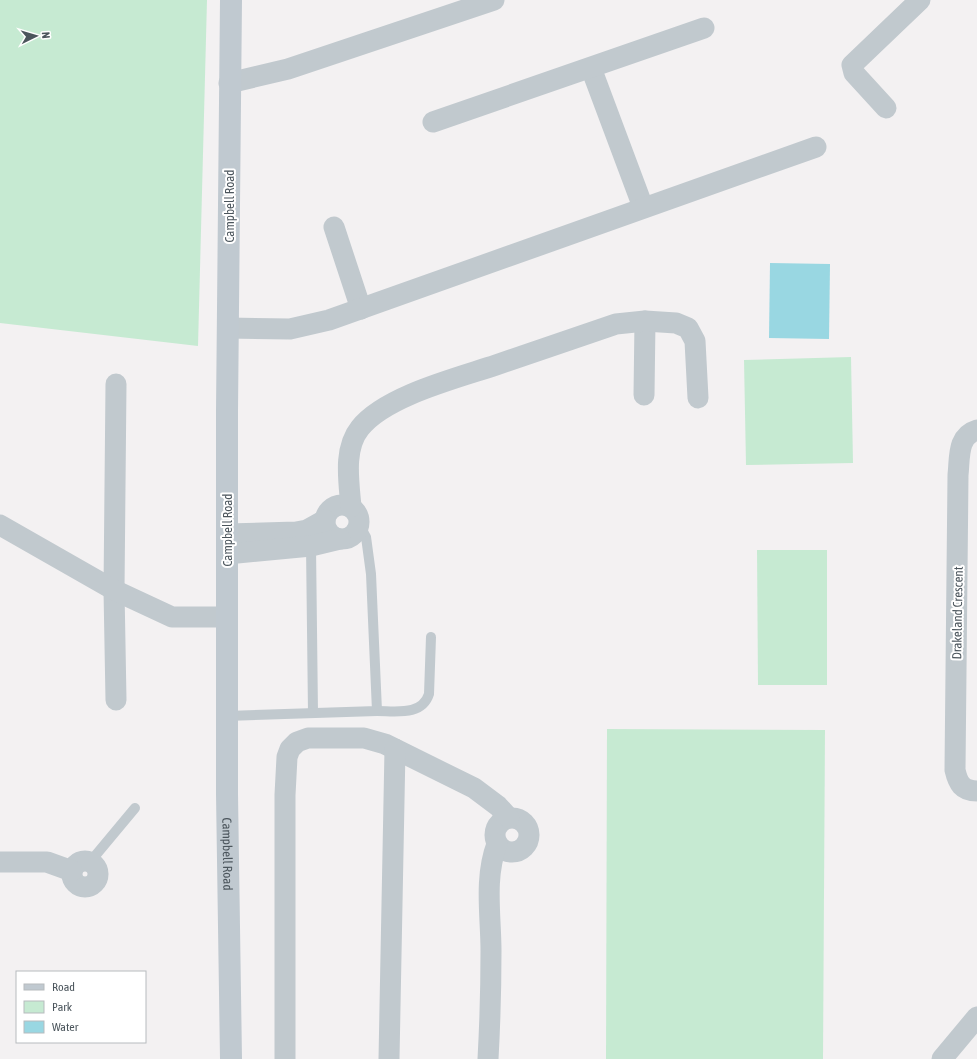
<svg xmlns="http://www.w3.org/2000/svg" width="977" height="1059" font-family="'Asap Condensed',sans-serif">
  <style>
    .green { fill: #c6ead2 }
    .water { fill: #99d7e2 }
    .lines { fill: none; stroke-linecap: round; stroke-linejoin: round }
    .lane { stroke: #c1c9ce; stroke-width: 10 }
    .street { stroke: #c1c9ce; stroke-width: 21 }
    .secondary { stroke: #c0c9d0; stroke-width: 22 }
    .labels { text-anchor: middle; stroke-width: 4; stroke-linejoin: round; paint-order: stroke }
    .street-label { font-size: 13px; fill: #4b555c; stroke: #fff }
  </style>
  <rect width="100%" height="100%" fill="#f3f1f2"/>
  <!-- green -->
  <g class="green">
    <path d="M0,0H207L198,346L0,323Z"/>
    <path d="M851,357L853,463L746,465L744,360Z"/>
    <path d="M757,550H827V685H758Z"/>
    <path d="M607,729L825,730L823,1059H606Z"/>
  </g>
  <!-- water -->
  <path class="water" d="M770,263L830,264L829,339L769,338Z"/>
  <g class="lines">
    <!-- lane -->
    <g class="lane">
      <path d="M311,546L313,713"/>
      <path d="M377,711C396,711 422,716 429,694L431,637"/>
      <path d="M227,716L377,711L371,574L366,537L359,524"/>
      <path d="M90,862L135,808"/>
    </g>
    <!-- street -->
    <g class="street">
      <path d="M591,68L643,207"/>
      <path d="M229,83L288,69L494,0"/>
      <path d="M886,108L854,73L852,65L920,0"/>
      <path d="M433,122L704,28"/>
      <path d="M334,227L361,309"/>
      <path d="M228,328L290,329L329,320L816,147"/>
      <path d="M116,384L114,590L116,700"/>
      <path d="M644,395L645,321"/>
      <path d="M977,430C957,436 960,457 958,475L955,770C958,783 962,791 977,791"/>
      <circle cx="342" cy="522" r="17"/>
      <path d="M351,507C349,482 343,449 360,428C385,396 457,378 496,365C536,351 576,338 616,324L645,321L676,323L688,328L695,341L698,398"/>
      <path d="M0,525L114,590L172,617H227"/>
      <path d="M227,534L296,532L307,530L325,520"/>
      <path d="M227,554L311,546L340,539"/>
      <circle cx="512" cy="835" r="17"/>
      <circle cx="85" cy="874" r="13"/>
      <path d="M0,862H47L72,871"/>
      <path d="M285,1059V795L287,757L290,749L297,742L308,738H364L385,744L474,788L498,806L509,818"/>
      <path d="M389,1059L395,749"/>
      <path d="M488,1059C490,1023 491,987 491,951C491,916 484,878 497,844"/>
      <path d="M942,1059L977,1017"/>
    </g>
    <!-- secondary -->
    <path class="secondary" id="s1" d="M231,0L227,411V794L231,1059"/>
  </g>
  <g class="labels">
    <!-- street labels -->
    <g class="street-label">
      <text transform="translate(229 206) rotate(-90)" y="5">Campbell Road</text>
      <text transform="translate(227 530) rotate(-90)" y="5">Campbell Road</text>
      <text transform="translate(957 613) rotate(-89)" y="5">Drakeland Crescent</text>
      <text dy="5" stroke="none"><textPath href="#s1" startOffset="854">Campbell Road</textPath></text>
    </g>
  </g>
  <!-- legend -->
  <rect x="16" y="971" width="130" height="72" fill="#ffffff" stroke="#b7bbbe"/>
  <rect x="24" y="984" width="20" height="6" fill="#c0c9d0" stroke="#b7bbbe"/>
  <text x="52" y="991" font-size="12" fill="#4b555c">Road</text>
  <rect x="24" y="1001" width="20" height="12" fill="#c6ead2" stroke="#b7bbbe"/>
  <text x="52" y="1011" font-size="12" fill="#4b555c">Park</text>
  <rect x="24" y="1021" width="20" height="12" fill="#99d7e2" stroke="#b7bbbe"/>
  <text x="52" y="1031" font-size="12" fill="#4b555c">Water</text>
  <!-- north arrow -->
  <g transform="translate(36 36) rotate(85)" stroke="#ffffff" stroke-width="3" paint-order="stroke">
  <path d="M0-3L7 15L0 10L-7 15Z" fill="#4b555c"/>
  <text y="-6" font-size="11" font-weight="bold" text-anchor="middle" fill="#4b555c">N</text>
  </g>
</svg>
